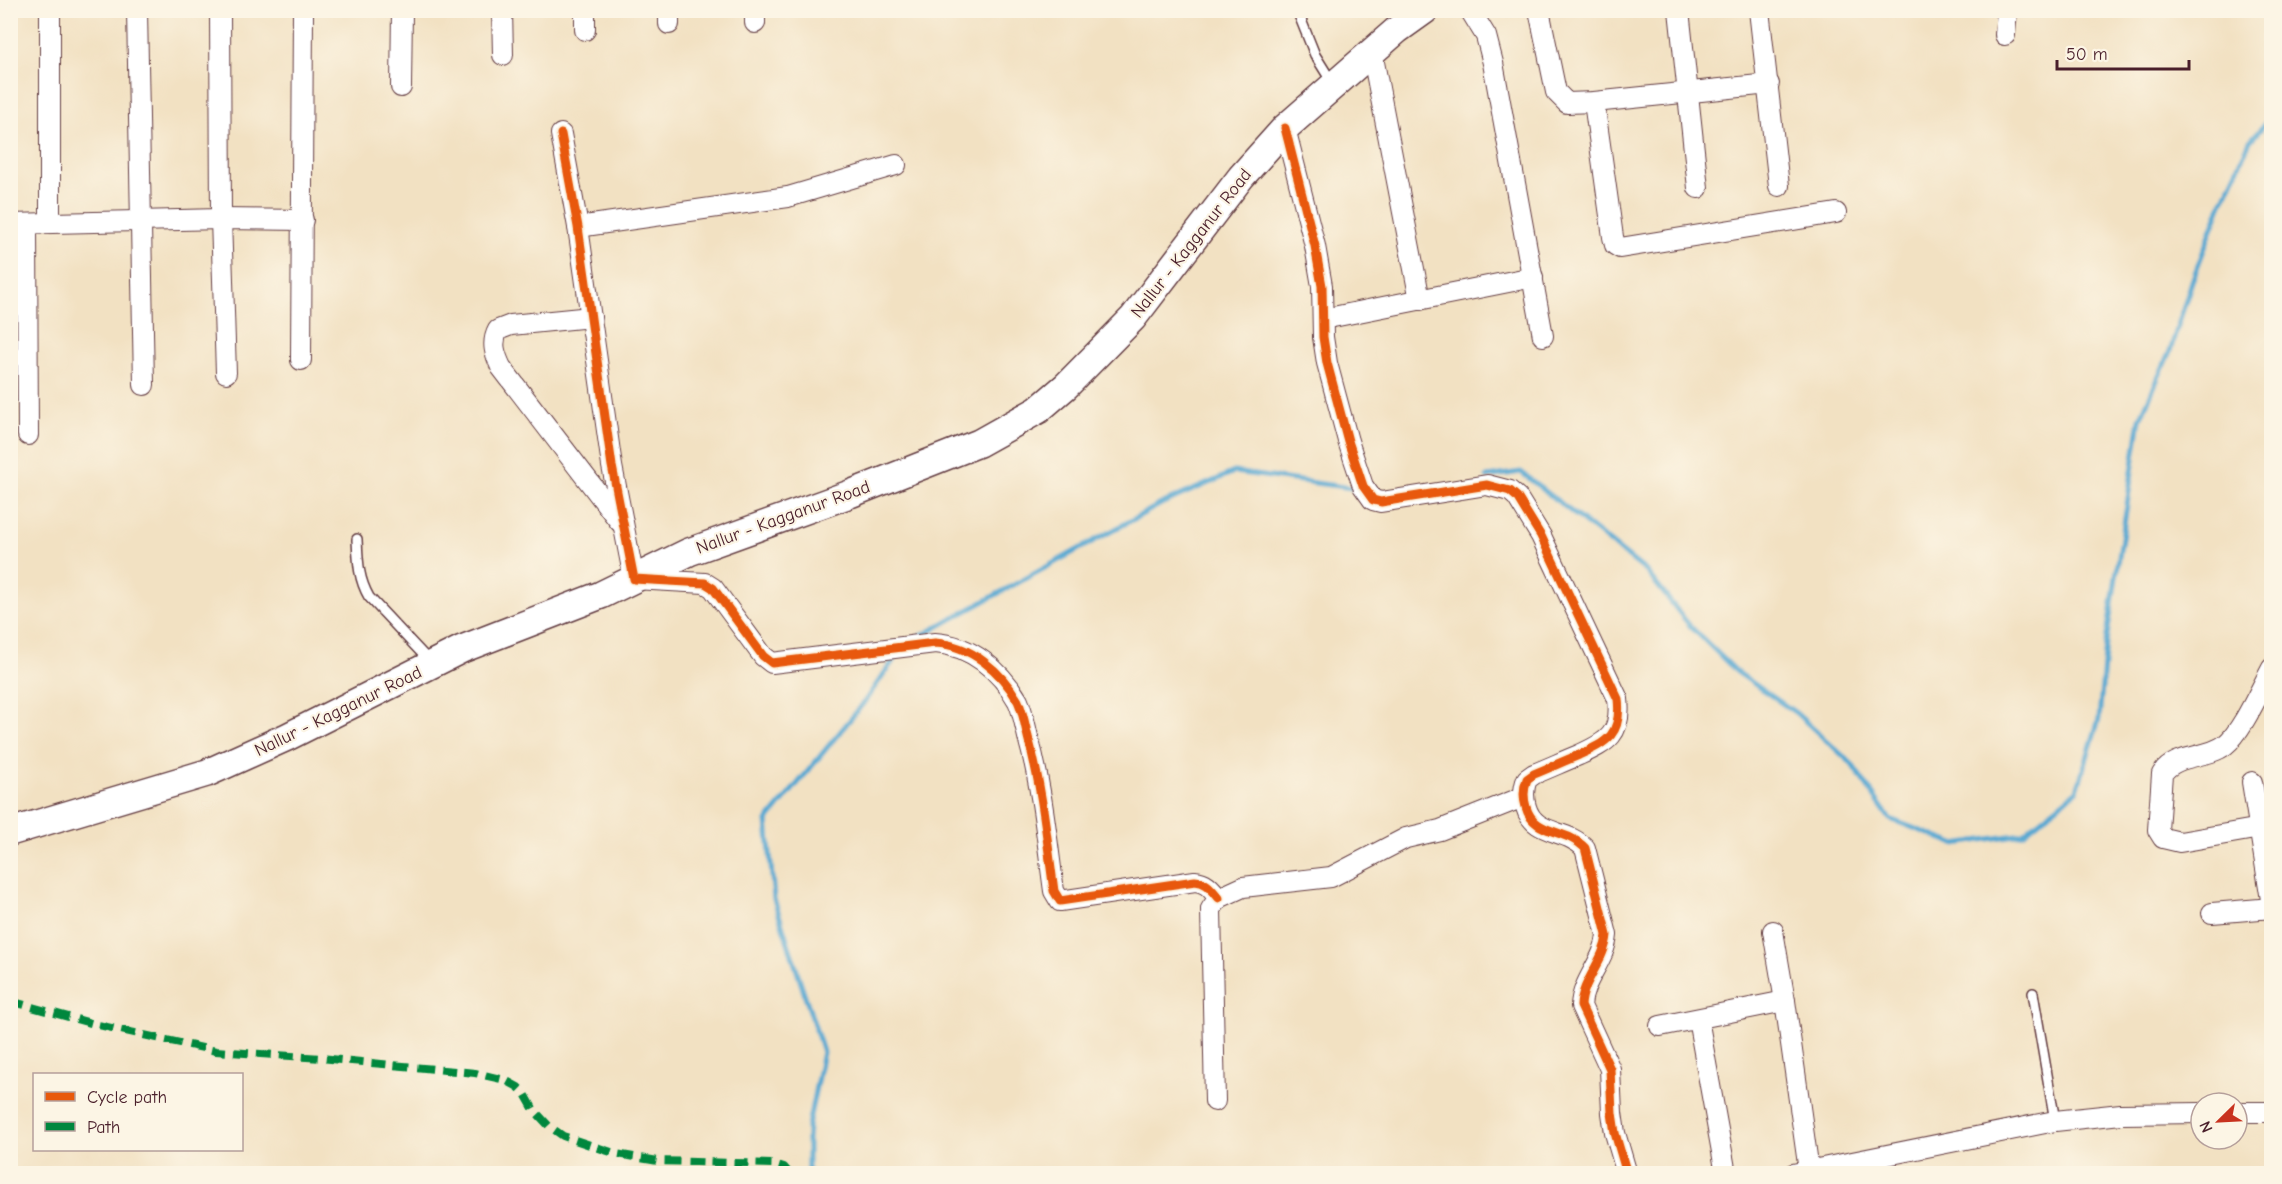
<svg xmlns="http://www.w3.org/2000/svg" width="2282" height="1184" font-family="'Comic Neue',sans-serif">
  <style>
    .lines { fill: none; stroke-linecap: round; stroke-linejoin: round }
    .stream { stroke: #57a8d2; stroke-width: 5 }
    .service-casing { stroke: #633c42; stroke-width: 12 }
    .minor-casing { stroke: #633c42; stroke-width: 22 }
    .secondary-casing { stroke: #633c42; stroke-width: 30 }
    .service { stroke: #fff; stroke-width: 9 }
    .minor { stroke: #fff; stroke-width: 20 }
    .secondary { stroke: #fff; stroke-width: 27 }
    .quiet { stroke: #00873e; stroke-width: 8; stroke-dasharray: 15 8; stroke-linecap: butt }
    .cycleway-casing { stroke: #fcf5e5; stroke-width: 13 }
    .cycleway { stroke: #e8590c; stroke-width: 9 }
    .labels { text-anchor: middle; stroke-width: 4.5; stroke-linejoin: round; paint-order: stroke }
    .street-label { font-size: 18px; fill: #4a1f2b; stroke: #fcf5e5 }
  </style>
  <rect width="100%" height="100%" fill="#fcf5e5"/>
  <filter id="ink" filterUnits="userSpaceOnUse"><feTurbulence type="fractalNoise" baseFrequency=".0167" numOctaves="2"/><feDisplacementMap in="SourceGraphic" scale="12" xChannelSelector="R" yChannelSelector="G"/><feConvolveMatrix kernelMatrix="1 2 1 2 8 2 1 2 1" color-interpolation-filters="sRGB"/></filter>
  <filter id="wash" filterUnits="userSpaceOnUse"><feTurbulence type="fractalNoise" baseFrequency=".008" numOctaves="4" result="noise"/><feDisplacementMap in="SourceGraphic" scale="24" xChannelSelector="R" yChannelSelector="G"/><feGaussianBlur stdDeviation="1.35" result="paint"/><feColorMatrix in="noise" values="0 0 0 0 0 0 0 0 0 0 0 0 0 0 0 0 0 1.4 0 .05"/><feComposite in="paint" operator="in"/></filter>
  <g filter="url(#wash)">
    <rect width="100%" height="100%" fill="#f2e1c2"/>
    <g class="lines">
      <!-- stream -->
      <g class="stream">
        <path d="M1487,477L1521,472L1646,571L1690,626L1737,672L1796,713L1851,763L1890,819L1955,844L2023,834L2077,790L2099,719L2106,643L2140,419L2170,351L2192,281L2220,208L2250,141L2272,116"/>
        <path d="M919,637L1161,504L1234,472L1359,489"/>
        <path d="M808,1174V1126L823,1052L774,899L767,821L862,705L898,654"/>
      </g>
    </g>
  </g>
  <g filter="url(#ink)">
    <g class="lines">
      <defs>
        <g id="service">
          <path d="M1297,10L1315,55L1333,84"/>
          <path d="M357,539C358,560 358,578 369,597L431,663"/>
          <path d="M2033,993L2055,1121"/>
          <path d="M1883,1156L1885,1174"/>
        </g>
        <g id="minor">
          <path d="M137,10L144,385"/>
          <path d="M220,10L221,219L226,373"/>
          <path d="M502,10L503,55"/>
          <path d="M585,10V30"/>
          <path d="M669,10V24"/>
          <path d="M755,10V23"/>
          <path d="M1470,10L1486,36L1493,63L1543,336"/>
          <path d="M1539,10L1556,92L1567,103L1594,102L1769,84"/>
          <path d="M1679,10L1698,188"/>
          <path d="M1759,10L1779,186"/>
          <path d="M2005,35L2007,10"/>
          <path d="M1372,52L1420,300"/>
          <path d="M401,87L402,10"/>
          <path d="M1594,102L1613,237L1615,245L1620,248L1836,213"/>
          <path d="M1285,128L1315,246L1322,286L1323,337L1327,363L1348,441L1363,486L1373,500L1381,502L1487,485L1510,491L1517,497L1541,536L1618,699C1622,734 1608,742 1579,755C1564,761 1549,768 1534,774L1527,779C1523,789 1523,797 1526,807C1534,836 1566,828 1585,848L1607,935C1605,961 1582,980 1581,1006L1610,1069L1612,1113L1615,1133L1627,1174"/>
          <path d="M561,134L578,227L612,466L634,579L705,583L713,588L763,656L772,663L935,643C971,645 1001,671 1018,701C1023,712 1025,725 1028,737C1042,787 1047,840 1054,891L1060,901L1195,881C1207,882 1211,889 1219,898"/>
          <path d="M50,223V10"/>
          <path d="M10,224L221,219L303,220"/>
          <path d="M27,224L28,435"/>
          <path d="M578,227L788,197L896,165"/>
          <path d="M591,317L511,325L498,330C491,343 495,354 501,367L620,522"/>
          <path d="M1323,319L1533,277"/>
          <path d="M301,360L303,10"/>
          <path d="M2272,668C2261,688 2242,732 2225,745C2207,759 2176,753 2162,774L2158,830L2163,838L2180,842L2272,826"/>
          <path d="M2252,782L2272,906"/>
          <path d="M2212,913L2272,908"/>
          <path d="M1773,931L1785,1001L1809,1171"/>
          <path d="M1698,1019L1726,1174"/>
          <path d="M1660,1026L1785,1001"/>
          <path d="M1215,1101L1211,909L1219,898L1243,887L1331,877L1406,838L1440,830L1523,797"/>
          <path d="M2237,1112H2272"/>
          <path d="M1793,1174L2055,1121L2121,1114L2201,1113"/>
        </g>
        <path id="secondary" d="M10,832L207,773L287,737L462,649L601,595L689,552L850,494L979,443L1038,410L1066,386L1133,318L1241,177L1285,128L1397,30L1425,10"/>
      </defs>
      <!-- service casing -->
      <use href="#service" class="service-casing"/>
      <!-- minor casing -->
      <use href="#minor" class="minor-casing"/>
      <!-- secondary casing -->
      <use href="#secondary" class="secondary-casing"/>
      <!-- service -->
      <use href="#service" class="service"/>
      <!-- minor -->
      <use href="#minor" class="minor"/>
      <!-- secondary -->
      <use href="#secondary" class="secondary"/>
      <!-- quiet -->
      <path class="quiet" d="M10,1001L94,1024L216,1051L321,1058L475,1073L505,1080L518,1087L525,1094L534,1110L549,1126L563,1136L617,1154L658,1161L774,1164L784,1167L790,1174"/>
      <defs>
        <g id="cycleway">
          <path d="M1285,128L1315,246L1322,286L1323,337L1327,363L1348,441L1363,486L1373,500L1381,502L1487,485L1510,491L1517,497L1541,536L1618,699C1622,734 1608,742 1579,755C1564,761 1549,768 1534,774L1527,779C1523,789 1523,797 1526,807C1534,836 1566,828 1585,848L1607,935C1605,961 1582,980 1581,1006L1610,1069L1612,1113L1615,1133L1627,1174"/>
          <path d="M561,134L578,227L612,466L634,579L705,583L713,588L763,656L772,663L935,643C971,645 1001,671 1018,701C1023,712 1025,725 1028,737C1042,787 1047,840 1054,891L1060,901L1195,881C1207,882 1211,889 1219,898"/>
        </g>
      </defs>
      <!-- cycleway casing -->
      <use href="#cycleway" class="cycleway-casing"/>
      <!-- cycleway -->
      <use href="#cycleway" class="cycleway"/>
    </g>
  </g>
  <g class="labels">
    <!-- street labels -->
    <g class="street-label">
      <text transform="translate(1191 243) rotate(-52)" y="6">Nallur - Kagganur Road</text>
      <text transform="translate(783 517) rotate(-20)" y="6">Nallur - Kagganur Road</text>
      <text transform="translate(338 711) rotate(-26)" y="6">Nallur - Kagganur Road</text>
    </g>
  </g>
  <!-- margin -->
  <rect width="2282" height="1184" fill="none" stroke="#fcf5e5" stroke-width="36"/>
  <!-- legend -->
  <rect x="33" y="1073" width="210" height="78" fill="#fcf5e5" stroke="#b59f9b" stroke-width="1.5"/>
  <rect x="45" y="1092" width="30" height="9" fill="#e8590c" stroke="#b59f9b" stroke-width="1.5"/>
  <text x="87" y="1103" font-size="18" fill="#4a1f2b">Cycle path</text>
  <rect x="45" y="1122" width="30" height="9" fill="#00873e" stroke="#b59f9b" stroke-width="1.5"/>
  <text x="87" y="1133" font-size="18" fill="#4a1f2b">Path</text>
  <!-- north arrow -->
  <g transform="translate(2219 1121) rotate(246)"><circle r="28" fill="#fcf5e5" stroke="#b59f9b" stroke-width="1.5"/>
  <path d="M0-4.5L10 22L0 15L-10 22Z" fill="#c8321e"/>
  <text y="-9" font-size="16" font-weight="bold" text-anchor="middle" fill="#4a1f2b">N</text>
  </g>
  <!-- scale -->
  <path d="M2057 60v9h132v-9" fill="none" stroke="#4a1f2b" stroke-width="3"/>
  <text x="2066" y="60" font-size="18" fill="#4a1f2b" stroke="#fcf5e5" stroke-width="4.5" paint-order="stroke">50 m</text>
</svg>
